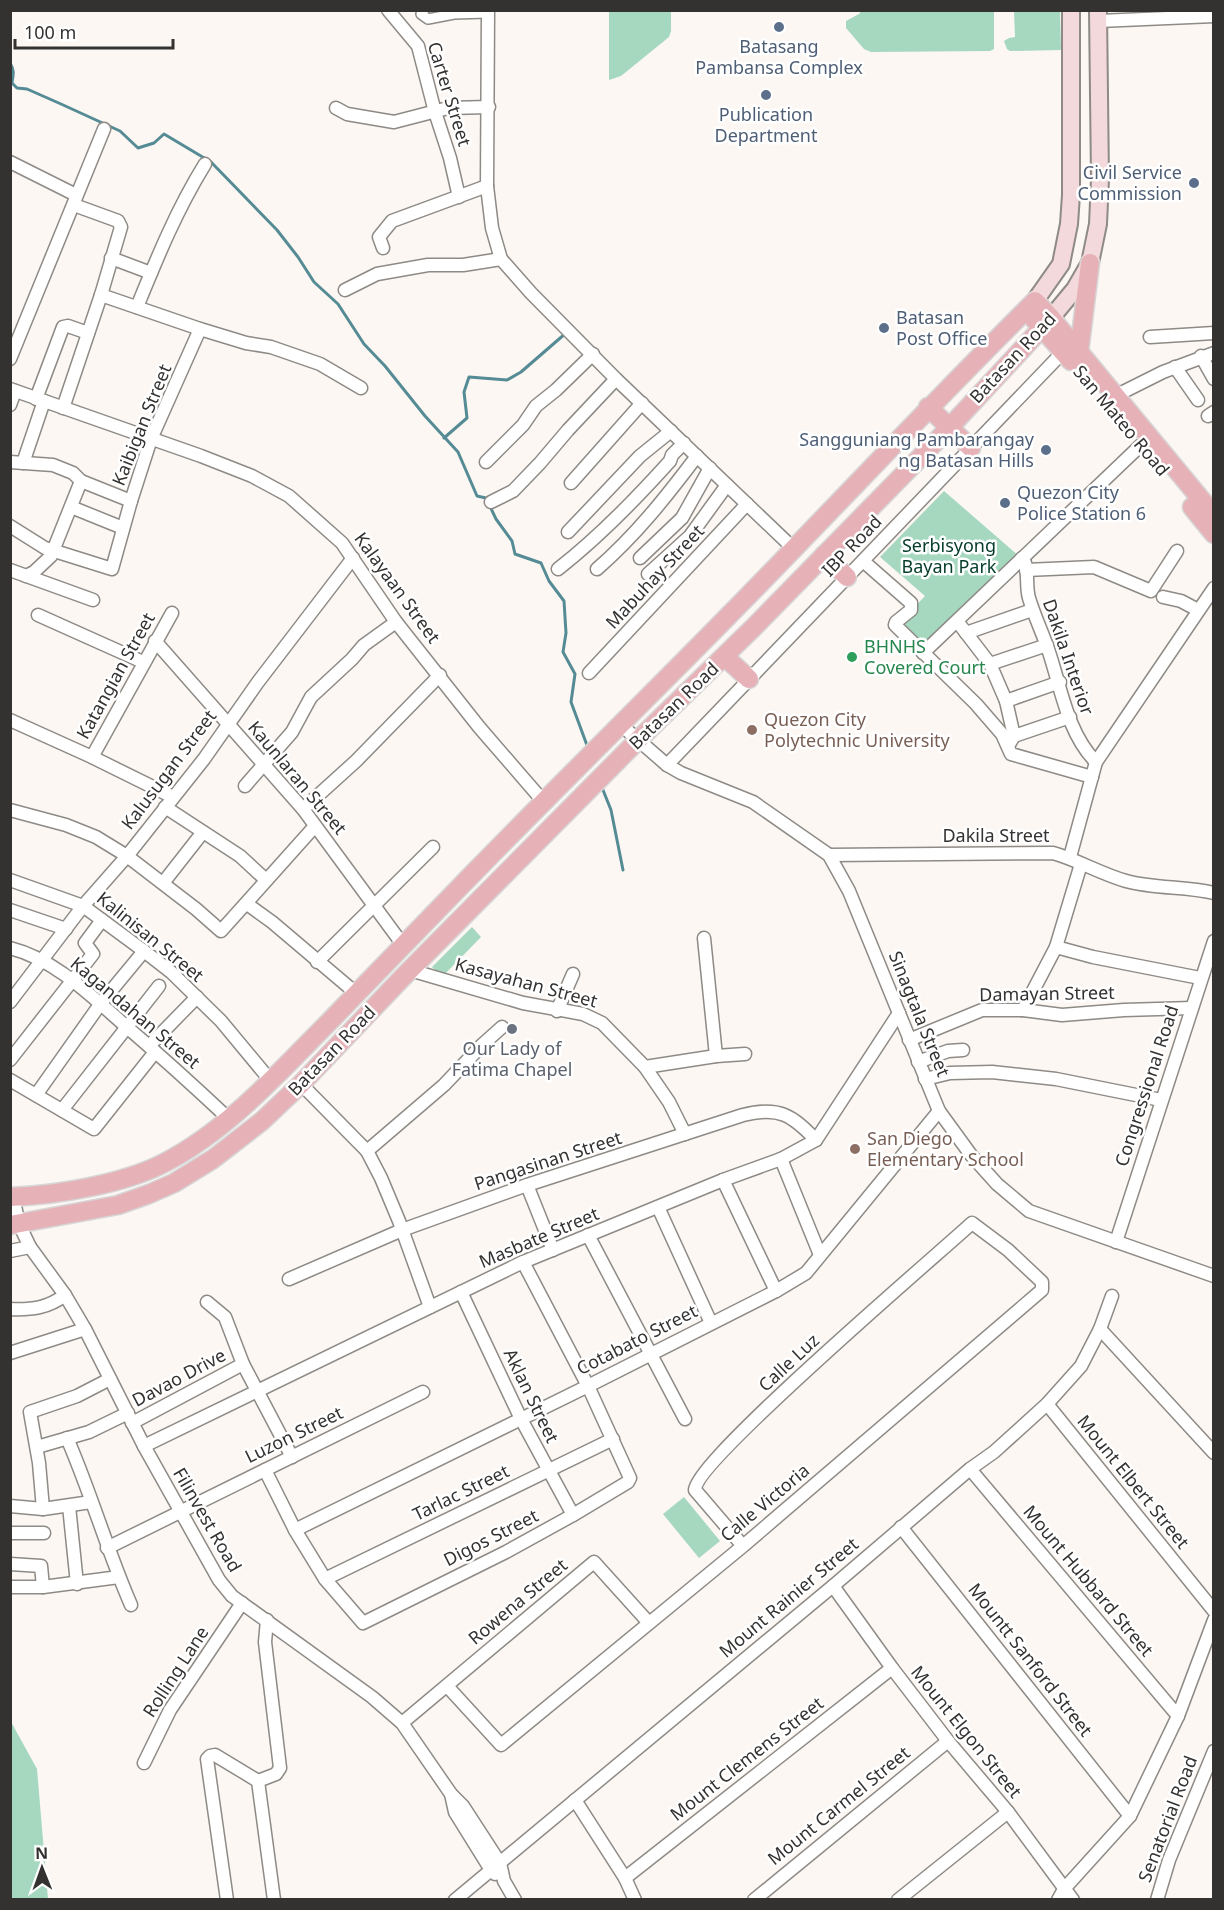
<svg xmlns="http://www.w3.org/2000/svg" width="1224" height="1910" font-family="'Noto Sans',sans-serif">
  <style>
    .green { fill: #a5d8bf }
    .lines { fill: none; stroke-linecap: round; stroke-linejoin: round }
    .stream { stroke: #558b94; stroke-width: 3 }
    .pedestrian-casing { stroke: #8e8a85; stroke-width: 12 }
    .minor-casing { stroke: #8e8a85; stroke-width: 15 }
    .secondary-casing { stroke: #8e8a85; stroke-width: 20 }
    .primary-casing { stroke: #d6d6d6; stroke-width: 21 }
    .pedestrian { stroke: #fff; stroke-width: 9 }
    .minor { stroke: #fff; stroke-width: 12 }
    .secondary { stroke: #f3d9db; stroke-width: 16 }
    .primary { stroke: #e6b2b8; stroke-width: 18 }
    .service-dot { fill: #5c6f8a; stroke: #fff; stroke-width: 2 }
    .leisure-dot { fill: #2e9e5b; stroke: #fff; stroke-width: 2 }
    .education-dot { fill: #8d6e63; stroke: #fff; stroke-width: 2 }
    .worship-dot { fill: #6b7280; stroke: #fff; stroke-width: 2 }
    .labels { text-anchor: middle; stroke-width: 5; stroke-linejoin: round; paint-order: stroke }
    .service-label { font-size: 18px; fill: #4e5e75; stroke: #fff }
    .street-label { font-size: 18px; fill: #343231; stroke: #fff }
    .park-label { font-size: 18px; fill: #043c29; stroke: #fff }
    .leisure-label { font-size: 18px; fill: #27864d; stroke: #fff; text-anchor: start }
    .education-label { font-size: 18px; fill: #785e54; stroke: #fff; text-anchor: start }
    .worship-label { font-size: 18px; fill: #5b616d; stroke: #fff }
  </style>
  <rect width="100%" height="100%" fill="#fcf7f3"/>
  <!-- green -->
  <g class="green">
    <path d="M862,10L994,11V49L990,51L871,52L864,49L846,28V21L859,14Z"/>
    <path d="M609,11H671V31L669,37L621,76L609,80Z"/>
    <path d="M1014,11H1060L1061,50L1010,51L1007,49L1004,41L1009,38L1015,37Z"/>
    <path d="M944,491L1019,556L925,647L899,623L925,596L880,557Z"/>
    <path d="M472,927L481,937L442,977L432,967Z"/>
    <path d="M684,1497L720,1541L699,1558L663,1514Z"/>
    <path d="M10,1720L37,1769L48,1899H11Z"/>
  </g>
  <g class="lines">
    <!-- stream -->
    <g class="stream">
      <path d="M10,63C15,71 13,75 12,83L17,88L27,89L61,104L120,131L138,148L154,143L164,134L211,162L277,230L298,257L314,282L338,304L364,344L385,366L425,416L458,452L477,496L486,498L496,519L512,541L515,554L541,563L549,581L564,601L566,633L563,652L575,674L571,702L588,748"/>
      <path d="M444,438L467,418L464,392L469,377L507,380L521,372L566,333"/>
      <path d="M601,785L611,810L623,870"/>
    </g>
    <defs>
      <path id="pedestrian" d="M424,10L421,14L428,19L454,14L488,13"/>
      <g id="minor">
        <path d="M388,10L418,46L435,112L450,158L459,197"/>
        <path d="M488,10L487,186L492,228L501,259L531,293L616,379L794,549"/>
        <path d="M1099,21L1214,16"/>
        <path d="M336,108L347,114L394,122L448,108L489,107"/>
        <path d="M10,162L76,195"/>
        <path d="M383,248L379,237L392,221L487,186"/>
        <path d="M111,258L151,273"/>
        <path d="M345,290L377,274L428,265H463L501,259"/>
        <path d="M101,295L200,329L246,343L271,347L320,364L361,388"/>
        <path d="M137,307C157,258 177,209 205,164"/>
        <path d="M1150,337L1214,333"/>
        <path d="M1201,356L1214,379"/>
        <path d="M10,359L104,129"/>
        <path d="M1175,367L1198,400"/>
        <path d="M10,389L201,456L252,476L289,496L342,543L396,622L479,727L543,801"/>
        <path d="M1115,396L1163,372L1214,353"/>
        <path d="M36,399L63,327L68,326L88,333"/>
        <path d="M10,405L15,391"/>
        <path d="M63,408L101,295L121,227L118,221L74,205"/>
        <path d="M1208,416L1214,412"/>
        <path d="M10,462L53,465L73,473L81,481L131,501"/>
        <path d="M486,462L523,425L536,406L556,390L593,354"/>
        <path d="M23,463L44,401"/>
        <path d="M571,483L642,403"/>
        <path d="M491,502L513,491L540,463L568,430L616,379"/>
        <path d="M71,507L123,528"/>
        <path d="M10,526L45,548L112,569L131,501L151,439L200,329"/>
        <path d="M568,532L640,456L671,431"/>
        <path d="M640,558L682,518L710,468"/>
        <path d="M1022,558C1030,567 1025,585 1029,598C1034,615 1042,632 1048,649C1061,687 1067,733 1096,762"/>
        <path d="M863,561L911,603V610L896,622L895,625L976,704L1002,734L1011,754L1092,777"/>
        <path d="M558,569C599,537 635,500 670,461L672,455L684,443"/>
        <path d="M597,569C636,535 666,497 697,456"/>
        <path d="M10,570L93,600"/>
        <path d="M1026,570L1094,567L1151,591L1177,551"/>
        <path d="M648,574L690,536L727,485"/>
        <path d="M26,576L34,572L51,556L81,481"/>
        <path d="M1163,597L1181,601L1198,610"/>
        <path d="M38,615L143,662"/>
        <path d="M957,621L990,664L1006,701L1014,736L1008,746"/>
        <path d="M966,633L1032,610"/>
        <path d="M155,641L303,809L403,945"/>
        <path d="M923,653L1141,445"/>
        <path d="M990,664L1047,645"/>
        <path d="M589,673L747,504"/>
        <path d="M1006,701L1060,682"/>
        <path d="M10,720L92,757L173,797"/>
        <path d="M621,725L667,765L681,773L753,802L829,855L849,891L939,1111L971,1155L997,1184L1029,1211L1214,1276"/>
        <path d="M1014,736L1070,717"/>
        <path d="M92,757L172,613"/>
        <path d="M667,765L1063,352"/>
        <path d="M245,786L292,732L311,697L352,659L364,645L396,622"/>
        <path d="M165,807L240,856L266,880"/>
        <path d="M303,809L356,761L440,675"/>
        <path d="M10,810L66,825L96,837L127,856L196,909L221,931L315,826"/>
        <path d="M829,855L1053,853C1078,860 1101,874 1126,881C1155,889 1185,886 1214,893"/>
        <path d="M1070,857L1096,762L1214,588"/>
        <path d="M10,880L83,906L144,951L171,972L221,1021L270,1080"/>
        <path d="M163,883L203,832"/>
        <path d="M247,904L272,922L357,994"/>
        <path d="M10,910L66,929"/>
        <path d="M704,938L716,1056"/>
        <path d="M1056,947L1093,957L1200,978"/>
        <path d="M10,948C57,960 93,998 128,1028C163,1058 196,1088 229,1119"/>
        <path d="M317,962L433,847"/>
        <path d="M410,970L523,1003L583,1014L602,1023L645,1067L669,1102L685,1134"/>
        <path d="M10,1002L83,906L127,856L204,759L258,682L353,558"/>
        <path d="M1023,1010L1056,947L1081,864"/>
        <path d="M557,1011L573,974"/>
        <path d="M909,1040L982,1010H1023L1062,1015L1124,1010L1192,1008"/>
        <path d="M149,1046L197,997"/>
        <path d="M10,1060L93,954L85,943L102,920"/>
        <path d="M918,1062L948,1051L963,1050"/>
        <path d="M645,1067L716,1056L745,1054"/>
        <path d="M925,1079L950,1073L992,1072L1056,1079L1161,1100"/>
        <path d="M10,1080L94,1129L155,1052"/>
        <path d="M301,1084L367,1151L381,1178L399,1221L430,1307"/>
        <path d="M36,1095L101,1003L144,951"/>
        <path d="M62,1110L159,986"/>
        <path d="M367,1151L444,1085L482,1045L502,1027"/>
        <path d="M781,1159L820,1255"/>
        <path d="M723,1180L776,1291"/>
        <path d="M527,1185L553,1250"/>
        <path d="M13,1197L19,1224L30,1247L65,1295L85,1329L144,1446L219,1580L232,1596L372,1697L402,1723L451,1794L463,1806L500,1863L504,1881L515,1900"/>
        <path d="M658,1207L711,1323"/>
        <path d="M588,1235L685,1419"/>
        <path d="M1116,1242L1214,941"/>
        <path d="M10,1251L30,1247"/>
        <path d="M289,1279L402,1230L527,1185L743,1115C779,1106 792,1115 816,1140"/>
        <path d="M461,1292L521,1419L573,1515"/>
        <path d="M207,1302L225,1317L243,1364L292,1457"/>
        <path d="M10,1309C32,1310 48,1308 65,1295"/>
        <path d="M1100,1329L1214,1453"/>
        <path d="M10,1353L85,1329"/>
        <path d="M1047,1404L1214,1611"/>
        <path d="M132,1423L243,1364"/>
        <path d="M67,1438C91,1493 107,1550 131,1605"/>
        <path d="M144,1446L523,1262L723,1180L781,1159L816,1140L899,1013"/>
        <path d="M37,1447L89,1432L128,1413"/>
        <path d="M970,1469L1178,1716"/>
        <path d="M265,1470L295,1530L325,1579L363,1623L506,1552L573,1515L628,1482L630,1478L588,1386L523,1262"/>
        <path d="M10,1506L43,1509L91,1502"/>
        <path d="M69,1506L77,1584"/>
        <path d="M43,1509L39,1463L30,1412L77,1396L110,1379"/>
        <path d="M901,1527L1130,1816"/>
        <path d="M295,1530L588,1386L776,1291L806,1273L939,1111"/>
        <path d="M10,1533H44"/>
        <path d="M107,1548L423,1392"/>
        <path d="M10,1564L41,1566L43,1587"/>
        <path d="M325,1579L613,1439"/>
        <path d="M833,1586L892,1668L948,1741L1008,1812L1073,1900"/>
        <path d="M10,1587H43L119,1577"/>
        <path d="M267,1620L265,1642L280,1768L276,1774L258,1781L274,1900"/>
        <path d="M447,1686L501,1745L743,1546L1042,1290V1282L1008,1250L972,1223C936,1256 695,1461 695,1490L743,1546"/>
        <path d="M402,1723L594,1562L649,1623"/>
        <path d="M144,1763L170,1710L242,1603"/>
        <path d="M451,1794L455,1812L491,1870L495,1874"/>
        <path d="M575,1800L625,1878L635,1900"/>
        <path d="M625,1878L892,1668"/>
        <path d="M227,1900L207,1759L210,1756L215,1755L258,1781"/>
        <path d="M455,1900L833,1586L970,1469L994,1452L1047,1404L1081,1366L1100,1329L1112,1296"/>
        <path d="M754,1900L948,1741"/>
        <path d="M898,1900L1008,1812"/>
        <path d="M1058,1900L1064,1889L1130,1816L1178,1716L1214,1620"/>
        <path d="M1157,1900L1169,1860L1214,1751"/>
      </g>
      <g id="secondary">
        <path d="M1035,301L1061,264L1069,224L1071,195V10"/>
        <path d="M1051,318L1075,289L1090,263L1098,224L1100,179L1098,10"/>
      </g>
      <g id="primary">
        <path d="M1034,319L1071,361"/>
        <path d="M1079,352L1090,263"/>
        <path d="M928,407L971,448"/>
        <path d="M1192,507L1214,534"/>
        <path d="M824,555L847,577"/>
        <path d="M725,657L749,679"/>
        <path d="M10,1197C57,1195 125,1184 166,1162C229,1129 279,1072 329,1022C371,979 413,935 455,892C550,794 648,698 744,600C841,501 936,399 1035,301L1051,318L1214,515"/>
        <path d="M10,1225L118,1205L149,1194L174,1183L213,1159L262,1121L301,1084L402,978L638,740L754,627L949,428L1051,318"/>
      </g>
    </defs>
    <!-- pedestrian casing -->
    <use href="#pedestrian" class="pedestrian-casing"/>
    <!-- minor casing -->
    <use href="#minor" class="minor-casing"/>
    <!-- secondary casing -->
    <use href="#secondary" class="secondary-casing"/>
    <!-- primary casing -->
    <use href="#primary" class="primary-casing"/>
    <!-- pedestrian -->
    <use href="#pedestrian" class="pedestrian"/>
    <!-- minor -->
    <use href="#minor" class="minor"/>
    <!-- secondary -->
    <use href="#secondary" class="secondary"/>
    <!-- primary -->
    <use href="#primary" class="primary"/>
  </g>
  <!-- markers -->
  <g class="service-dot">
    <circle cx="779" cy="27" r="6"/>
    <circle cx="766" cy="95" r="6"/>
    <circle cx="1194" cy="183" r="6"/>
    <circle cx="884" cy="328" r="6"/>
    <circle cx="1046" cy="450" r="6"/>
    <circle cx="1005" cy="503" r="6"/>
  </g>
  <circle class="leisure-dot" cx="852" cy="657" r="6"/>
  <g class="education-dot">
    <circle cx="752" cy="730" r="6"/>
    <circle cx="855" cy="1149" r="6"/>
  </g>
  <circle class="worship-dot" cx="512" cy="1029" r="6"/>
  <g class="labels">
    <!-- service labels -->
    <g class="service-label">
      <text x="779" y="53">Batasang<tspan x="779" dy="21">Pambansa Complex</tspan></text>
      <text x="766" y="121">Publication<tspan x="766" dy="21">Department</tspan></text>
      <text x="1182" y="179" text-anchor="end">Civil Service<tspan x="1182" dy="21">Commission</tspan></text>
      <text x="896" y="324" text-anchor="start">Batasan<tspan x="896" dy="21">Post Office</tspan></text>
      <text x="1034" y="446" text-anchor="end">Sangguniang Pambarangay<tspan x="1034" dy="21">ng Batasan Hills</tspan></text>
      <text x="1017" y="499" text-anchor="start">Quezon City<tspan x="1017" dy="21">Police Station 6</tspan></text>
    </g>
    <!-- street labels -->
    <g class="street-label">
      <text transform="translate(449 94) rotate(73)" y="6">Carter Street</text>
      <text transform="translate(1013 358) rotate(-47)" y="6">Batasan Road</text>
      <text transform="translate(1121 421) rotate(50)" y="6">San Mateo Road</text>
      <text transform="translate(142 425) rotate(-68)" y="6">Kaibigan Street</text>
      <text transform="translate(852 546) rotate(-46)" y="6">IBP Road</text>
      <text transform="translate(655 577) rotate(-47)" y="6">Mabuhay Street</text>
      <text transform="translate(397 588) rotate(54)" y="6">Kalayaan Street</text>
      <text transform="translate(1068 657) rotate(71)" y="6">Dakila Interior</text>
      <text transform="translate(116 676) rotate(-61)" y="6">Katangian Street</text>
      <text transform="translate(674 706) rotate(-44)" y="6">Batasan Road</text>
      <text transform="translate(169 770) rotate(-53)" y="6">Kalusugan Street</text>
      <text transform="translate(297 778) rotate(50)" y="6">Kaunlaran Street</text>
      <text x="996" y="842">Dakila Street</text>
      <text transform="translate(150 937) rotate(39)" y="6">Kalinisan Street</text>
      <text transform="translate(526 983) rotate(15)" y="6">Kasayahan Street</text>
      <text transform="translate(1047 994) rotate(-1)" y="6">Damayan Street</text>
      <text transform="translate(135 1013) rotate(40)" y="6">Kagandahan Street</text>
      <text transform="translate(919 1014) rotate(68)" y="6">Sinagtala Street</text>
      <text transform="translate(332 1051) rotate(-46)" y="6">Batasan Road</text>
      <text transform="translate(1147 1086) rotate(-72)" y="6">Congressional Road</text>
      <text transform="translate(548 1161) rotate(-18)" y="6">Pangasinan Street</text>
      <text transform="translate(539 1238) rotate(-23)" y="6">Masbate Street</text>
      <text transform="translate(637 1340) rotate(-27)" y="6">Cotabato Street</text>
      <text transform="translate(789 1363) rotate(-43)" y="6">Calle Luz</text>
      <text transform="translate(179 1378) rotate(-28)" y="6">Davao Drive</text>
      <text transform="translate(531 1396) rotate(64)" y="6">Aklan Street</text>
      <text transform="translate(294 1435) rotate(-26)" y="6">Luzon Street</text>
      <text transform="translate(1133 1482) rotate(51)" y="6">Mount Elbert Street</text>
      <text transform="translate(461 1493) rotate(-26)" y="6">Tarlac Street</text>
      <text transform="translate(765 1503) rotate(-40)" y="6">Calle Victoria</text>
      <text transform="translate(207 1520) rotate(60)" y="6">Filinvest Road</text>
      <text transform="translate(491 1538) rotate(-27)" y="6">Digos Street</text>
      <text transform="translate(1088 1581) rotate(50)" y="6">Mount Hubbard Street</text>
      <text transform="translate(789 1598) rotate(-40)" y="6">Mount Rainier Street</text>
      <text transform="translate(518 1602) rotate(-40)" y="6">Rowena Street</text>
      <text transform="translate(1030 1660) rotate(52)" y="6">Mountt Sanford Street</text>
      <text transform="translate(176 1672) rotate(-57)" y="6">Rolling Lane</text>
      <text transform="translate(966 1732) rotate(51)" y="6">Mount Elgon Street</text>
      <text transform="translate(747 1759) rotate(-38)" y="6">Mount Clemens Street</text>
      <text transform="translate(839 1806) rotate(-39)" y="6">Mount Carmel Street</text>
      <text transform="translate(1168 1819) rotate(-69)" y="6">Senatorial Road</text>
    </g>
    <!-- park labels -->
    <g class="park-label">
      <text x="949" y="552">Serbisyong<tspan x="949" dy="21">Bayan Park</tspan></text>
    </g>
    <!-- leisure labels -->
    <g class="leisure-label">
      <text x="864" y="653">BHNHS<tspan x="864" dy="21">Covered Court</tspan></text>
    </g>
    <!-- education labels -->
    <g class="education-label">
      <text x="764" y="726">Quezon City<tspan x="764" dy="21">Polytechnic University</tspan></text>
      <text x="867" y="1145">San Diego<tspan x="867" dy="21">Elementary School</tspan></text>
    </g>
    <!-- worship labels -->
    <g class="worship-label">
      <text x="512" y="1055">Our Lady of<tspan x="512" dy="21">Fatima Chapel</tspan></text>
    </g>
  </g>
  <!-- border -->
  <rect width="1224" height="1910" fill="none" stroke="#343231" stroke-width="24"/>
  <!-- north arrow -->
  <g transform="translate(42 1868) rotate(359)" stroke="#ffffff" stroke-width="4.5" paint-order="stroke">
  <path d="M0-4.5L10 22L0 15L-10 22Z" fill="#343231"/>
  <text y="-9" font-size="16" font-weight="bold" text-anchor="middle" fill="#343231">N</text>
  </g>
  <!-- scale -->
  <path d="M15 39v9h158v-9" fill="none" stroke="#343231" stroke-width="3"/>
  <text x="24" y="39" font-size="18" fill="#343231" stroke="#ffffff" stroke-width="4.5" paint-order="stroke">100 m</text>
</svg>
